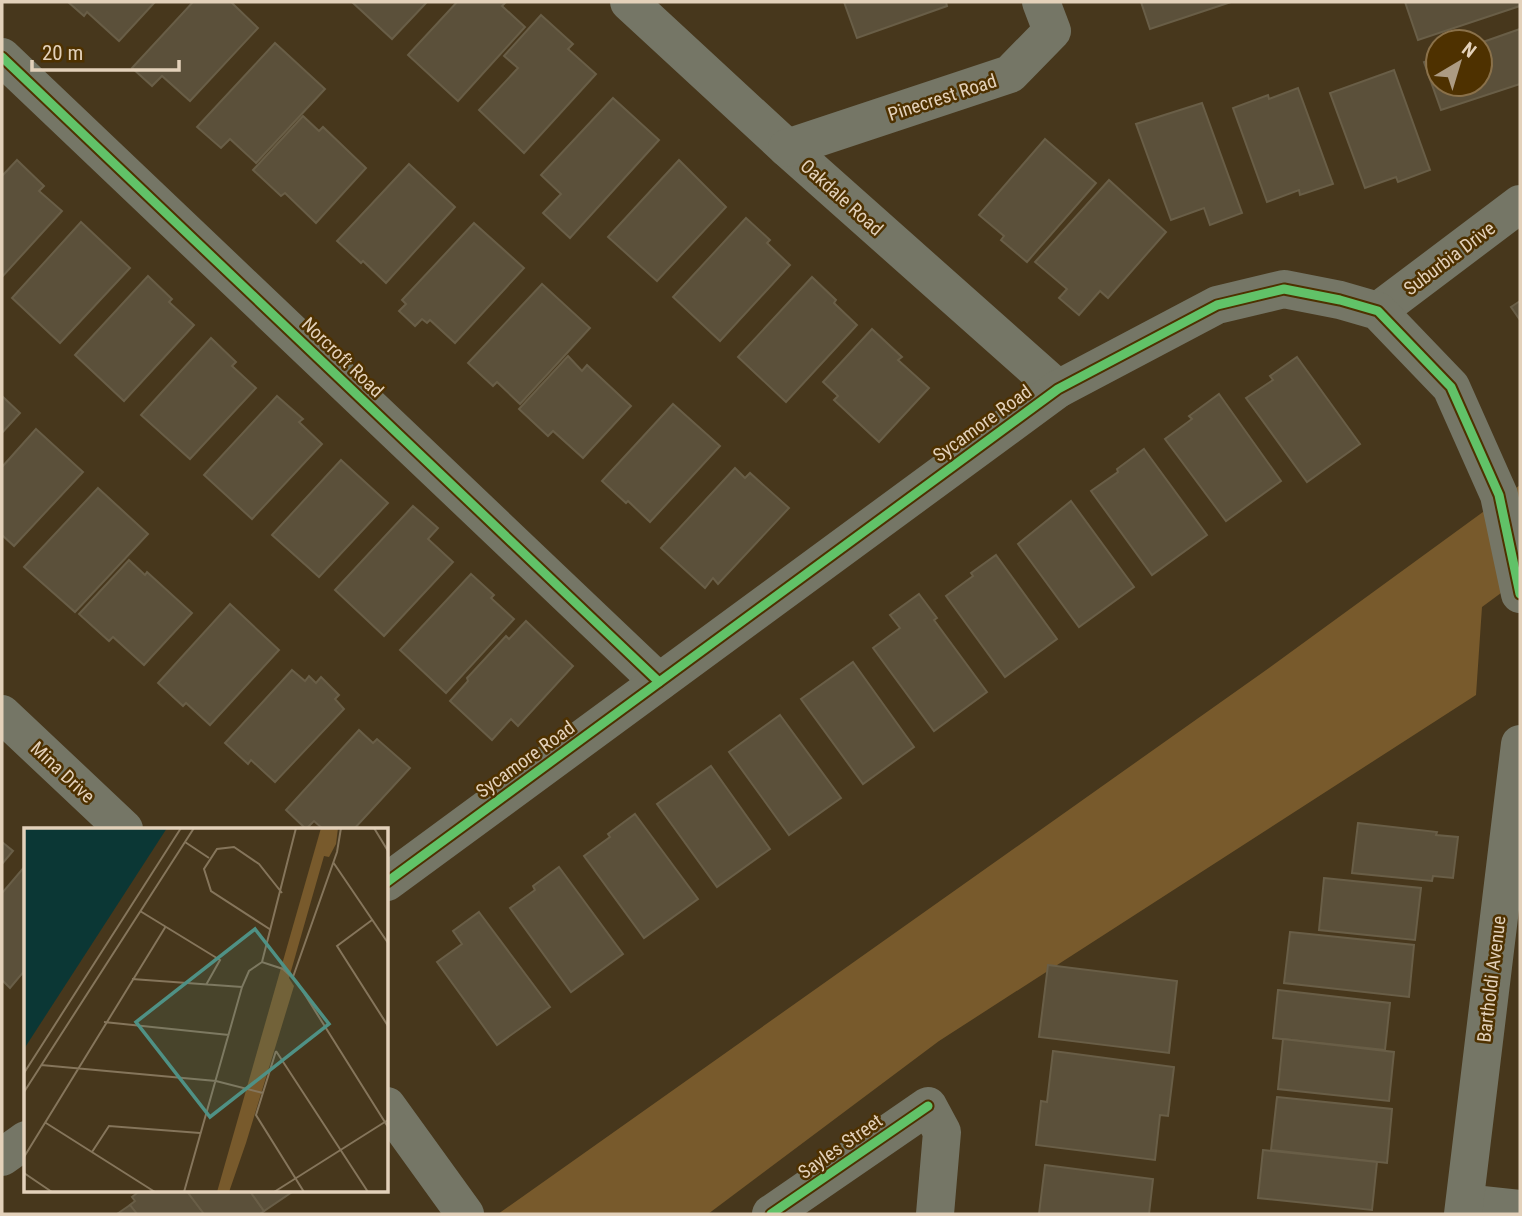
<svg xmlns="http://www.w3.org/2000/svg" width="1522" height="1216" font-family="'Roboto Condensed',sans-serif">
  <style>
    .green { fill: #785a2c }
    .building { fill: #5b503a; stroke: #695e47; stroke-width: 2 }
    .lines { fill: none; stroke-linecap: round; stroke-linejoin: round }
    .lane { stroke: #757666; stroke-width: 28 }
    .street { stroke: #757666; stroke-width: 38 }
    .cycleway-casing { stroke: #4e3100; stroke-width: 13 }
    .cycleway { stroke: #61c268; stroke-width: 9 }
    .labels { text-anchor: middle; stroke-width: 5; stroke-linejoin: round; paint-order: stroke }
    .street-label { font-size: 19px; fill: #e3d1ba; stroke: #4e3100 }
    .inset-road { fill: none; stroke: #85755b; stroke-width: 2 }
    .view { fill: #4f9185; fill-opacity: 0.15; stroke: #4f9185; stroke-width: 3.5 }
    .inset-edge { fill: none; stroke: #e3d1ba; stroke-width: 3.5 }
  </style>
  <rect width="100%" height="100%" fill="#47371c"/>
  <!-- green -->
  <path class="green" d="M1520,485V579L1482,607L1476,695L939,1041L708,1214H498L1269,668Z"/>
  <!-- building -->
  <g class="building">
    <path d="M68,2H155L119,41L87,12L84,16Z"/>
    <path d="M193,2H231L258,28L190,101L162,76L152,86L132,68Z"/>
    <path d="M352,2H427L392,39Z"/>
    <path d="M457,2H506L502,6L525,27L458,101L408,55Z"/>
    <path d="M844,2H946L947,6L857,38Z"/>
    <path d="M1141,2H1231L1150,29Z"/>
    <path d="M1405,2H1520V6L1418,40Z"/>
    <path d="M541,15L573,44L568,49L596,74L524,153L479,110L518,68L504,56Z"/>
    <path d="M1520,29V84L1441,110L1424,62L1438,57V84H1480V43Z"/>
    <path d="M275,43L325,89L256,163L230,139L221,148L197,127Z"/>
    <path d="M1394,70L1430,170L1398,182L1396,177L1365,188L1330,93Z"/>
    <path d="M1298,88L1333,184L1300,195L1299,190L1267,202L1233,108L1268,95L1269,99Z"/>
    <path d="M613,98L659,140L570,238L543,213L561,194L541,175Z"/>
    <path d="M1202,103L1242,213L1210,225L1204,208L1171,220L1136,124Z"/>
    <path d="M303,116L319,131L323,127L366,168L316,223L285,193L281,196L253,170Z"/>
    <path d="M1045,139L1096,183L1027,262L1001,240L1004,236L979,215Z"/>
    <path d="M17,160L44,186L39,191L62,211L2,277V176Z"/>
    <path d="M679,160L726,207L657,281L608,237Z"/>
    <path d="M409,164L455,207L386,283L363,261L361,263L337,241Z"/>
    <path d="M1109,180L1166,232L1108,298L1100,291L1079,315L1059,298L1067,289L1035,262Z"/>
    <path d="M746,218L770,240L767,243L790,265L720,341L673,297Z"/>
    <path d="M81,222L130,268L60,343L12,298Z"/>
    <path d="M474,223L524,268L455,343L430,320L427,323L422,319L415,326L399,311L406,304L402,300Z"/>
    <path d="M148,276L172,299L169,302L194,325L124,401L75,355Z"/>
    <path d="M812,277L836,300L834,303L857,325L786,402L738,357Z"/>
    <path d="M542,284L590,328L520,404L497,382L493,386L468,363Z"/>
    <path d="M1520,301V320L1511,307Z"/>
    <path d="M872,329L902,357L898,360L929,388L879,442L834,400L838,396L823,382Z"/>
    <path d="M211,338L236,362L232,366L256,388L190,459L141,415Z"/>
    <path d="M568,356L582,371L587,365L631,406L583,458L553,431L548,436L519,409Z"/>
    <path d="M1297,357L1360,444L1307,482L1246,398L1273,380L1270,376Z"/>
    <path d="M1219,394L1281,481L1226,521L1165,439L1192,419L1189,416Z"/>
    <path d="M2,396L20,413L2,433Z"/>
    <path d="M277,396L303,419L299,422L322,444L252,519L204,475Z"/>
    <path d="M673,404L720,446L650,522L628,501L626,503L602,481Z"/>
    <path d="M36,429L83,472L14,546L2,535V467Z"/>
    <path d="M1144,449L1207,535L1152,575L1091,491L1118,472L1117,469Z"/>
    <path d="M341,460L388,503L319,577L272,535Z"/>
    <path d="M735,468L745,478L750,473L789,508L718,584L713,578L705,588L661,548Z"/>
    <path d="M98,488L148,534L75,612L24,567Z"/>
    <path d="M1071,501L1134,587L1079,627L1018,544Z"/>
    <path d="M413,506L438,528L428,539L453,562L384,636L335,590Z"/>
    <path d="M996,555L1057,639L1005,677L946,596L973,576L971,573Z"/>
    <path d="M129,560L145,575L147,572L192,613L144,665L113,637L109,641L79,614Z"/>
    <path d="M471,574L494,595L491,598L514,619L446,693L400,650Z"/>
    <path d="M919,594L937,618L934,620L987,692L934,731L873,648L900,628L890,615Z"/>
    <path d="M230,604L279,650L210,725L186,703L183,706L158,683Z"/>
    <path d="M526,621L573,666L518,726L511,719L492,740L450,701L468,681L467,678L506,636L509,639Z"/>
    <path d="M853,662L914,747L863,784L801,699Z"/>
    <path d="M292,670L305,681L309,676L316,683L321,677L339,695L335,699L344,709L275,782L251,760L248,764L225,743Z"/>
    <path d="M780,715L841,798L789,835L729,752Z"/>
    <path d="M359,730L373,743L377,739L410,768L354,829H323L314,821L306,829L286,810Z"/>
    <path d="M711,766L770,849L717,887L657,804Z"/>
    <path d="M635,814L698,899L644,938L584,856L610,837L608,834Z"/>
    <path d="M1358,823L1437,832L1436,835L1458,837L1453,878L1433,876L1432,881L1352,873Z"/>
    <path d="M2,842L13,851L2,864Z"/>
    <path d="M26,865V969L10,988L2,980V893Z"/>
    <path d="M559,867L623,954L571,992L510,908L535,890L533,886Z"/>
    <path d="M1324,878L1421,888L1415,940L1319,930Z"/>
    <path d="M479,912L550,1007L497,1045L437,962L462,944L453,931Z"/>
    <path d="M1290,932L1414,945L1409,997L1284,983Z"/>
    <path d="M1048,965L1177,981L1169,1053L1039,1037Z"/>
    <path d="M1278,990L1390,1003L1385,1050L1273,1038Z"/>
    <path d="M1283,1039L1394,1052L1389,1101L1278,1089Z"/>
    <path d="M1053,1051L1174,1067L1168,1116L1160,1115L1155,1160L1036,1145L1041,1101L1047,1102Z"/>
    <path d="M1277,1097L1392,1109L1387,1163L1271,1150Z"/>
    <path d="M1263,1150L1377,1162L1372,1210L1258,1198Z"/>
    <path d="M1045,1165L1153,1179L1149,1214H1039Z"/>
    <path d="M141,1190H186L204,1214H137L130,1205L135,1201L132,1197Z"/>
    <path d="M186,1190H249L264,1211L260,1214H204Z"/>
    <path d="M249,1190H295L264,1211Z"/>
    <path d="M130,1205L137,1214H117Z"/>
  </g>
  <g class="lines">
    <!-- lane -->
    <path class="lane" d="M1464,1198L1520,1204"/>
    <!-- street -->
    <g class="street">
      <path d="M629,2L787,148L1058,389"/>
      <path d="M2,57L659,682"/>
      <path d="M787,148L1010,74L1052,31L1041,2"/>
      <path d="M1378,311L1520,204"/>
      <path d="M2,714L124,829"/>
      <path d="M387,882L1058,389L1217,305L1284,289L1340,300L1378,311L1451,387L1499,495L1520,594"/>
      <path d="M387,1106L465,1214"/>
      <path d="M2,1157L26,1140"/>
      <path d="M771,1214L928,1106L942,1132L935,1214"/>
      <path d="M1463,1214L1520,744"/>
    </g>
    <defs>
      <g id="cycleway">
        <path d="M2,57L659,682"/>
        <path d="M387,882L1058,389L1217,305L1284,289L1340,300L1378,311L1451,387L1499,495L1520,594"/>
        <path d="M771,1214L928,1106"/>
      </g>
    </defs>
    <!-- cycleway casing -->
    <use href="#cycleway" class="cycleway-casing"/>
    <!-- cycleway -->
    <use href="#cycleway" class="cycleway"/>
  </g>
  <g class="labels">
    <!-- street labels -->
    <g class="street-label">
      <text transform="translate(942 97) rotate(-18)" y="7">Pinecrest Road</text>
      <text transform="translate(842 197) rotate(42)" y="7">Oakdale Road</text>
      <text transform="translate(1449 258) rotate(-37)" y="7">Suburbia Drive</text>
      <text transform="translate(343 357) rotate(44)" y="7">Norcroft Road</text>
      <text transform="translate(982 423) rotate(-36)" y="7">Sycamore Road</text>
      <text transform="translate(525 759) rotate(-36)" y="7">Sycamore Road</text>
      <text transform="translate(63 772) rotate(43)" y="7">Mina Drive</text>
      <text transform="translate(1491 979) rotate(-83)" y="7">Bartholdi Avenue</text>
      <text transform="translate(840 1146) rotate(-35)" y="7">Sayles Street</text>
    </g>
  </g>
  <!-- overview -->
  <g transform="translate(24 828)">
    <rect width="364" height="364" fill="#47371c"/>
    <path d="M297,0H314L312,16L305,29L300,28L265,150L270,158L222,315L205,364H193Z" fill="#785a2c"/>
    <path d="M0,0H143L0,221Z" fill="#0b3735"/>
    <path class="inset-road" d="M350,0L364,23M161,14L185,30M309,34L364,115M116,83L196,132L182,157M348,92L313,118L364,198M247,102L187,63L180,41L193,21L210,19L235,36L258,65M238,134L272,0M269,149L313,24L317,0M108,151L218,159M80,194L205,207M252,223L344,364M252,223L232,287L280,364M17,237L192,253L239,265M0,245L157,0M0,264L170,0M22,295L131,364M68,324L85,298L176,305M0,329L142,98M0,345L28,364M160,364L218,159L225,143L238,134L259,141L273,154L364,299M250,364L364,292"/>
    <path class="view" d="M231,101L305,196L186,289L112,194Z"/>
    <rect width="364" height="364" class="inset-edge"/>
  </g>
  <!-- border -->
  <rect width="1522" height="1216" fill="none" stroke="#e3d1ba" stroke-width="7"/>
  <!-- north arrow -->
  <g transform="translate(1459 63) rotate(38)"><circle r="33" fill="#4e3100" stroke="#8a714a" stroke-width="2"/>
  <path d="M0-5L12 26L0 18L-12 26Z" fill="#ac9b83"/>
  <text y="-10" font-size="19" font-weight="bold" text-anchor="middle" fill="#e3d1ba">N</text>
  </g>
  <!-- scale -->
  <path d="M32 60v10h147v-10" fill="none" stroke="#e3d1ba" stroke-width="3.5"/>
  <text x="42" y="60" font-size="21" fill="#e3d1ba" stroke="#4e3100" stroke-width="5" paint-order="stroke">20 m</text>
</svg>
